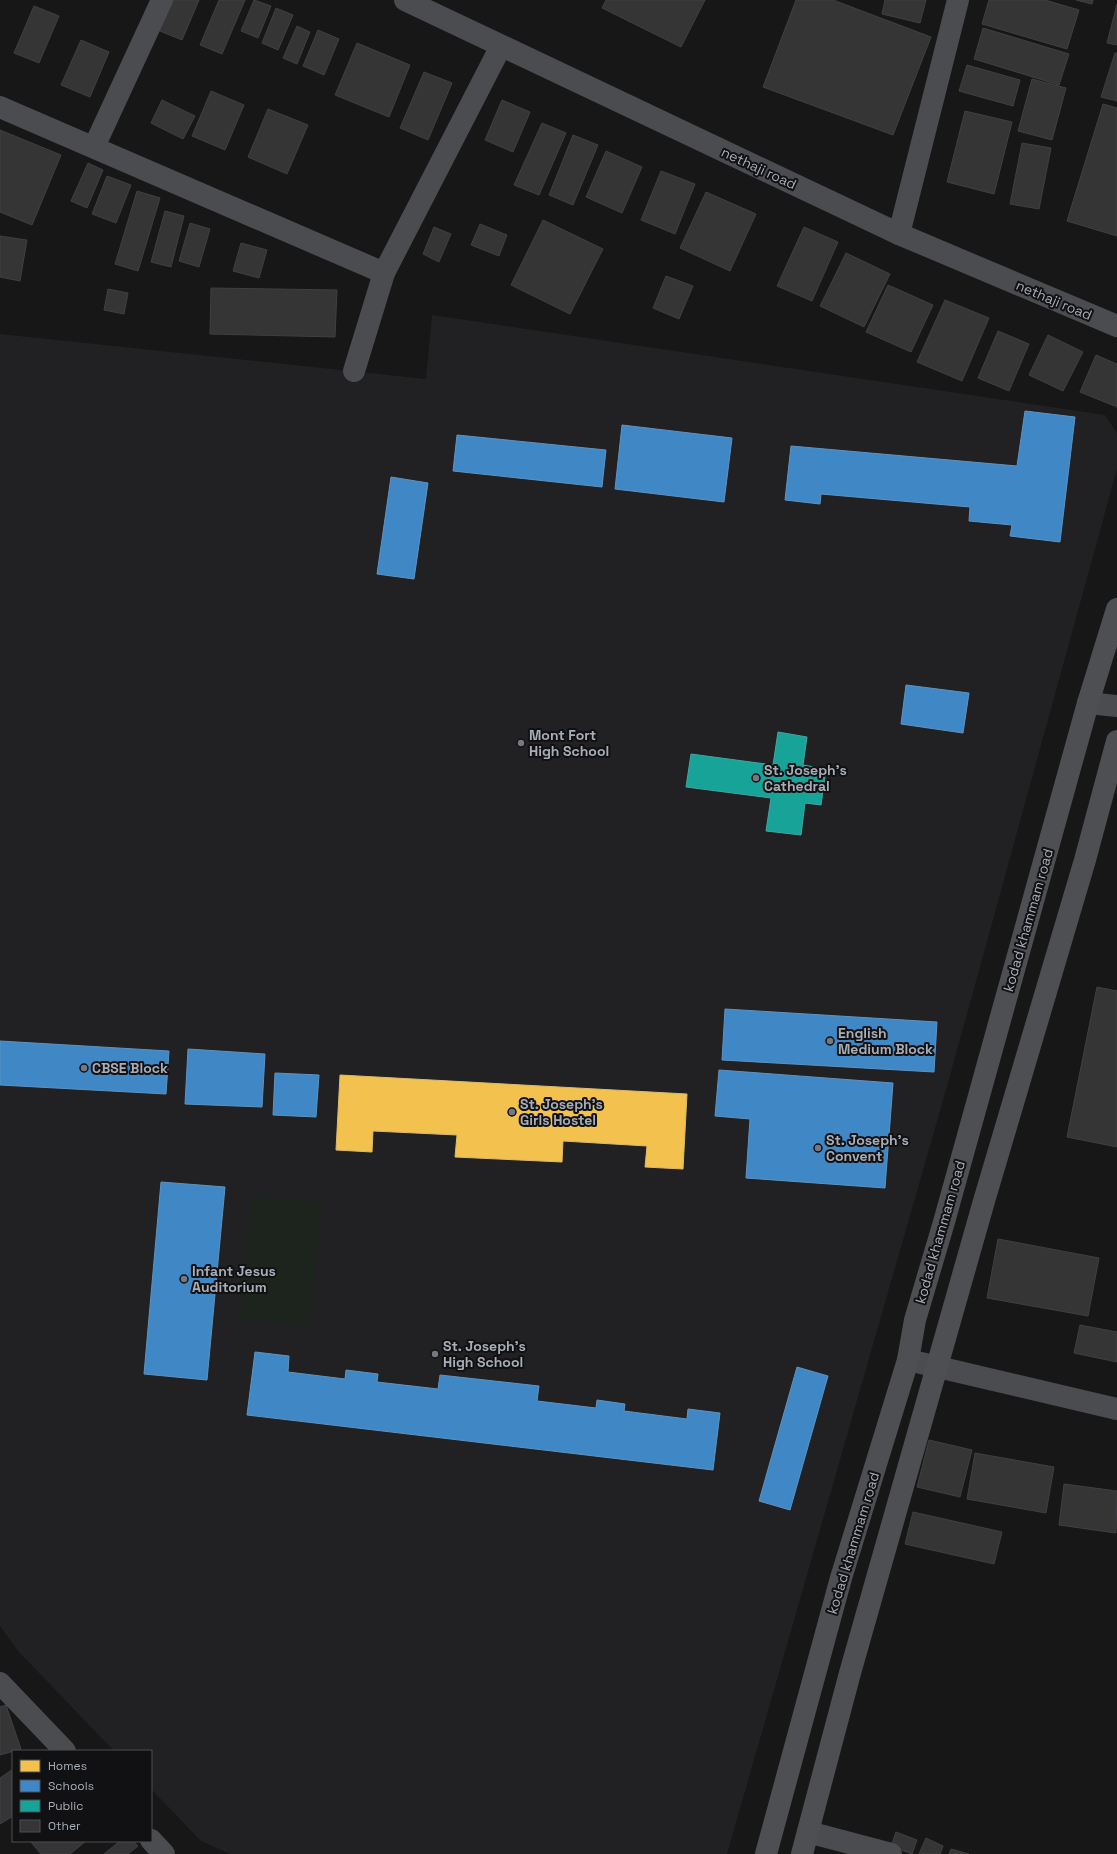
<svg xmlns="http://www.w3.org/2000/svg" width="1117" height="1854" font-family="'Space Grotesk',sans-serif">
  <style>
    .built { fill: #212123 }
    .green { fill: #1d241e }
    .homes { fill: #f2c14e; stroke: #dcbb6e }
    .schools { fill: #3f88c5; stroke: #5e93c1 }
    .public { fill: #17a398; stroke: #42a6a2 }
    .building { fill: #353536; stroke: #3f4043 }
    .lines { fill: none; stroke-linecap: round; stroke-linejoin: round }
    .minor { stroke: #4b4c50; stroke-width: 22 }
    .major { stroke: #4d4f52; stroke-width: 22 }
    .poi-dot { fill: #757880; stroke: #111113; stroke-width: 1.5 }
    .labels { text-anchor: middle; stroke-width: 4; stroke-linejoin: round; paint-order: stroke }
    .street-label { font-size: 14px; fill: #a8adb8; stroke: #111113 }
    .poi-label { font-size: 14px; font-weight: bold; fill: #a8adb8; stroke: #111113; text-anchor: start }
  </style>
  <rect width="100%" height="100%" fill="#171717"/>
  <!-- built -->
  <path class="built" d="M432,315L1105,415L1117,433V469L948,1083L727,1854H230L201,1841L151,1789V1751H114L18,1651L0,1626V334L426,379Z"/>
  <!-- green -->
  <path class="green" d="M252,1196L323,1203L310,1326L238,1319Z"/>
  <!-- homes -->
  <path class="homes" d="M340,1075L687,1094L683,1169L645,1167L647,1146L563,1141L562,1162L455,1157L457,1135L373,1131L372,1152L336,1150Z"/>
  <!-- schools -->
  <g class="schools">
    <path d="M1025,411L1075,417L1060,542L1010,536L1012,525L969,521L970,507L821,494L820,504L785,500L791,446L1017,466Z"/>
    <path d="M622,425L732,438L724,502L615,489Z"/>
    <path d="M457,435L606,450L602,487L453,471Z"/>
    <path d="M391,477L428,483L414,579L377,574Z"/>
    <path d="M906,685L969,693L963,733L901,724Z"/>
    <path d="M725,1009L937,1022L934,1072L722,1060Z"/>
    <path d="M0,1041L169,1051L166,1094L0,1085Z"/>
    <path d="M188,1049L265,1054L262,1107L185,1104Z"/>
    <path d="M719,1070L893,1083L885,1188L746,1178L750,1119L715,1116Z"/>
    <path d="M275,1073L319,1075L316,1117L273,1115Z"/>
    <path d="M161,1182L225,1187L207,1380L144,1374Z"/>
    <path d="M255,1352L289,1356L288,1372L345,1379L346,1370L378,1374L377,1382L438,1389L440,1375L539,1386L537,1401L596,1408L597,1400L625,1404L624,1411L687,1419L688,1409L720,1413L713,1470L247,1415Z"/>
    <path d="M797,1367L828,1376L790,1510L759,1501Z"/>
  </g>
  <!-- public -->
  <path class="public" d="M778,732L807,737L803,765L826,769L821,805L805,803L801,835L766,831L771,798L686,787L691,754L773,765Z"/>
  <!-- building -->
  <g class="building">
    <path d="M167,0H199L182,40L155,29Z"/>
    <path d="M219,0H245L222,54L200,45Z"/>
    <path d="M254,0L271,6L258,38L241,31Z"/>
    <path d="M606,0H705L681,47L602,8Z"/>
    <path d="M796,0H833L931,37L893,135L763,87Z"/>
    <path d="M885,0H926L920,23L882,14Z"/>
    <path d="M989,0H1045L1079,10L1067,49L982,24Z"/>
    <path d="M1076,0H1093L1092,4Z"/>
    <path d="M1117,4V45L1107,43Z"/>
    <path d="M34,6L59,16L39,63L14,53Z"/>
    <path d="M276,8L293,15L278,50L262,43Z"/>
    <path d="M297,26L310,32L297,64L283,58Z"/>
    <path d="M983,28L1069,54L1059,85L974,59Z"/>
    <path d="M318,30L339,39L324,75L303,66Z"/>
    <path d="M81,40L109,52L90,97L61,85Z"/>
    <path d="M357,43L410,65L389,117L335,95Z"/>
    <path d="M1115,53H1117V101L1101,97Z"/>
    <path d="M967,65L1020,80L1013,106L959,91Z"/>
    <path d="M424,72L452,83L428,140L400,128Z"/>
    <path d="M1032,79L1066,88L1052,140L1018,131Z"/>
    <path d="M211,91L244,105L225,150L192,136Z"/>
    <path d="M162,100L195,116L183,139L151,123Z"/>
    <path d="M502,100L530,112L513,152L485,140Z"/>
    <path d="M1103,104L1117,108V236L1067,221Z"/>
    <path d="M268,109L308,125L287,174L248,157Z"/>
    <path d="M965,111L1012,122L994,194L947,182Z"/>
    <path d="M542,123L566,133L539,195L514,185Z"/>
    <path d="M0,130L61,155L32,225L0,212Z"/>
    <path d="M573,135L598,145L573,205L549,195Z"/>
    <path d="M1022,143L1051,148L1039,209L1010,204Z"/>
    <path d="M606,151L642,167L622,213L586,197Z"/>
    <path d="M88,163L103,170L87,208L71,201Z"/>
    <path d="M661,171L695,184L675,234L641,220Z"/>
    <path d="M107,176L131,185L116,223L92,214Z"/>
    <path d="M137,191L160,198L138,271L115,264Z"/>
    <path d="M706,192L756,214L730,271L680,248Z"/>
    <path d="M165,211L184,216L171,267L151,262Z"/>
    <path d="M543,220L603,249L570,314L511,285Z"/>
    <path d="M190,223L210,229L199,267L179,261Z"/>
    <path d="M480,224L507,235L499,256L471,245Z"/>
    <path d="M434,227L451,234L439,262L423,254Z"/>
    <path d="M804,227L838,242L812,301L777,286Z"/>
    <path d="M0,236L27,240L20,281L0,277Z"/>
    <path d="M241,243L267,250L259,278L233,271Z"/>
    <path d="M846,253L890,274L864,327L820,306Z"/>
    <path d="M666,276L693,286L679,319L653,308Z"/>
    <path d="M888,285L933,305L911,352L866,332Z"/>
    <path d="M211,288L337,290L335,337L210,334Z"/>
    <path d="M108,289L128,293L124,314L104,310Z"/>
    <path d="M945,300L989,318L962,381L917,362Z"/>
    <path d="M998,331L1029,344L1009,391L978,378Z"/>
    <path d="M1048,335L1083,352L1063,391L1029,375Z"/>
    <path d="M1096,355L1117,364V407L1080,392Z"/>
    <path d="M1097,987L1117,991V1147L1067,1137Z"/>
    <path d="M998,1239L1099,1258L1088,1316L987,1298Z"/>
    <path d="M1080,1325L1117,1332V1362L1074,1353Z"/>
    <path d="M929,1440L972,1450L960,1497L917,1487Z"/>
    <path d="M975,1453L1054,1467L1046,1513L967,1499Z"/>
    <path d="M1064,1484L1117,1491L1116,1533L1059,1525Z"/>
    <path d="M913,1512L1002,1532L994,1564L905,1544Z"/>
    <path d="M6,1705L21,1749L0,1755V1707Z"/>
    <path d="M13,1769V1816L0,1824V1778Z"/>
    <path d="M896,1832L917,1840L912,1854L891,1846Z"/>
    <path d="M926,1838L943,1846L940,1854H919Z"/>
    <path d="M30,1841H86L70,1854H41Z"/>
    <path d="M120,1841H133L138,1846L128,1854H104Z"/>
    <path d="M951,1849L969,1854H949Z"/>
  </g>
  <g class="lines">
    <!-- minor -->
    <g class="minor">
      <path d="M405,0L899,234L1117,326"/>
      <path d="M0,107L384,273"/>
      <path d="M94,147L162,0"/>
      <path d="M899,234L958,0"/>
      <path d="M354,371L384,273L501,46"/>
      <path d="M1088,703L1117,706"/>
      <path d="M908,1360L1117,1409"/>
      <path d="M0,1683L65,1751"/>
      <path d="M808,1832L891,1854"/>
      <path d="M151,1840L164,1854"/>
    </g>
    <!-- major -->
    <g class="major">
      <path d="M766,1854L841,1578L908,1360L915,1320L944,1222L1088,703L1117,609"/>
      <path d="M802,1854L850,1673L984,1201L1085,860L1117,741"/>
    </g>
  </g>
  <!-- markers -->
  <g class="poi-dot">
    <circle cx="521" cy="743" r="4"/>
    <circle cx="756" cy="778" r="4"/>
    <circle cx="830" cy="1041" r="4"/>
    <circle cx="84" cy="1068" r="4"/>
    <circle cx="512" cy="1112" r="4"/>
    <circle cx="818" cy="1148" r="4"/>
    <circle cx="184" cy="1279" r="4"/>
    <circle cx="435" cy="1354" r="4"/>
  </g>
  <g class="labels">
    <!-- street labels -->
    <g class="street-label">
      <text transform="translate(759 168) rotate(25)" y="5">nethaji road</text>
      <text transform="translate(1054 300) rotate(23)" y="5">nethaji road</text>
      <text transform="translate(1028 920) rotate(-74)" y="5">kodad khammam road</text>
      <text transform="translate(940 1232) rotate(-74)" y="5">kodad khammam road</text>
      <text transform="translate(853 1543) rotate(-73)" y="5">kodad khammam road</text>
    </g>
    <!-- poi labels -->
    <g class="poi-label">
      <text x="529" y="740">Mont Fort<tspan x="529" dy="16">High School</tspan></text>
      <text x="764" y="775">St. Joseph's<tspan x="764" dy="16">Cathedral</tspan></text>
      <text x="838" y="1038">English<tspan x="838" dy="16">Medium Block</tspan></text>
      <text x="92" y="1073">CBSE Block</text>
      <text x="520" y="1109">St. Joseph's<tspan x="520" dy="16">Girls Hostel</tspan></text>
      <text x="826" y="1145">St. Joseph's<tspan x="826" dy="16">Convent</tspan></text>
      <text x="192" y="1276">Infant Jesus<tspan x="192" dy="16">Auditorium</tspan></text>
      <text x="443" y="1351">St. Joseph's<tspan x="443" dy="16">High School</tspan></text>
    </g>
  </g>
  <!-- legend -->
  <rect x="12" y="1750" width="140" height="92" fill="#111113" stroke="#4d4f55"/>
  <rect x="20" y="1760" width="20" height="12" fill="#f2c14e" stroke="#4d4f55"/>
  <text x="48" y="1770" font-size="12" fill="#a8adb8">Homes</text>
  <rect x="20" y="1780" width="20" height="12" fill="#3f88c5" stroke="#4d4f55"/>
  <text x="48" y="1790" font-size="12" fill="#a8adb8">Schools</text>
  <rect x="20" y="1800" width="20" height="12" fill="#17a398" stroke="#4d4f55"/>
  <text x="48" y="1810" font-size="12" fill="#a8adb8">Public</text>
  <rect x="20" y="1820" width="20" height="12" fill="#353536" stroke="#4d4f55"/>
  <text x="48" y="1830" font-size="12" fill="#a8adb8">Other</text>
</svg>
